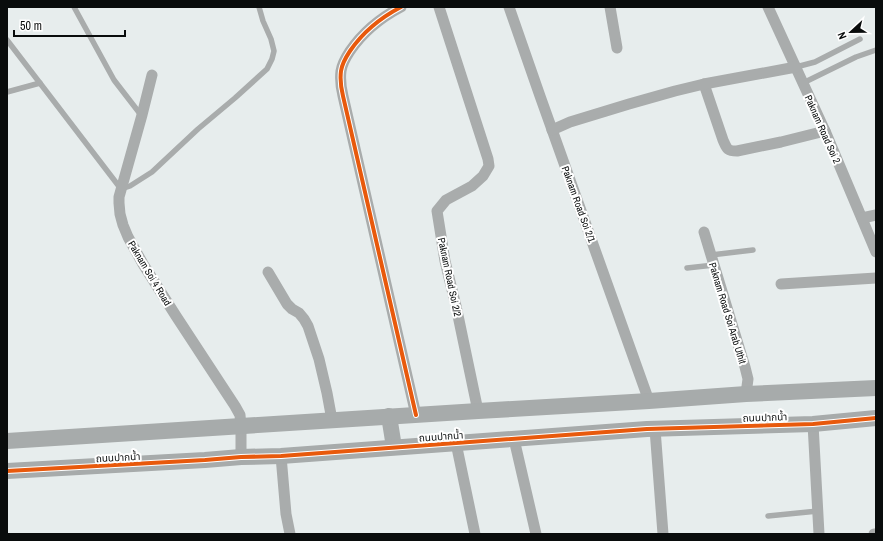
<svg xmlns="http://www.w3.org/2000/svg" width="883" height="541" font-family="'Archivo Narrow','Noto Sans Thai',sans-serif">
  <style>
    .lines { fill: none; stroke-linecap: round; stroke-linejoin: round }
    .lane { stroke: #a9acac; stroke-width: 5.5 }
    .street { stroke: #a9acac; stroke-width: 11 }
    .secondary { stroke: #a7abab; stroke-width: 16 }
    .cycleway-casing { stroke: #fff; stroke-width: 6 }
    .cycleway { stroke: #e8590c; stroke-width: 4 }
    .labels { text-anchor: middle; stroke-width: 4; stroke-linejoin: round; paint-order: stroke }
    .street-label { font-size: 10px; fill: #090c0c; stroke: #fff }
  </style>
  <rect width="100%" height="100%" fill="#e7eded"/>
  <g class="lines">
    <!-- lane -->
    <g class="lane">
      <path d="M74,7L114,80L141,115"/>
      <path d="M7,40L121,189L130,186L152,172L198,129L235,98L267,69L272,59L274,51L271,39L263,21L259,7"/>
      <path d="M796,67L815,62L860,39"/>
      <path d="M803,83L856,57L876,50"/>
      <path d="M7,92L40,83"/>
      <path d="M711,255L753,250"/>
      <path d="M687,268L714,265"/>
      <path d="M768,516L818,511"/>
    </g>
    <!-- street -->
    <g class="street">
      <path d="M401,7C380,18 363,32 350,51C346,57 342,64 341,71C340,79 341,88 343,96L416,415"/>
      <path d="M439,7L488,159L489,166L483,176L472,186L446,200L437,211L445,261L456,306L478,411"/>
      <path d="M509,7L540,96L649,401"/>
      <path d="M610,7L617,48"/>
      <path d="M768,7L825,131L876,252"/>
      <path d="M152,75L142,115L119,197V203L120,214L123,225L128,237L143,264L176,316L235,406L240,415L241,426V457"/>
      <path d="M704,84L723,140C727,149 727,151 737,151L781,142L825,131"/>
      <path d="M552,130L570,122L629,104L675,91L704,84L796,67"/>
      <path d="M862,218L876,215"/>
      <path d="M704,232L745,367L748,379L746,394"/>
      <path d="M268,272L287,304L292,309L299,313L304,319L308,326L319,359L327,393L332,420"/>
      <path d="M781,284L876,278"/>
      <path d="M813,424L819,534"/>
      <path d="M655,429L663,534"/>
      <path d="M514,439L536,534"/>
      <path d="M456,443L475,534"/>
      <path d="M281,456L286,514L290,534"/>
      <path d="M874,534H876"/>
    </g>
    <!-- secondary -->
    <g class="secondary">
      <path d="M389,416L394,447"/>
      <path d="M7,441L478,411L649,401L746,394L876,388"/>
      <path d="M7,471L205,460L241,457L281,456L647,429L813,424L876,418"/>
    </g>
    <defs>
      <g id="cycleway">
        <path d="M401,7C380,18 363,32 350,51C346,57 342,64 341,71C340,79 341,88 343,96L416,415"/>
        <path d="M7,471L205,460L241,457L281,456L647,429L813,424L876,418"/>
      </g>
    </defs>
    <!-- cycleway casing -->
    <use href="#cycleway" class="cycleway-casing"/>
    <!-- cycleway -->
    <use href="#cycleway" class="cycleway"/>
  </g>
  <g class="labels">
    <!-- street labels -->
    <g class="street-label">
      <text transform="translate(823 129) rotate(66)" y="4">Paknam Road Soi 2</text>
      <text transform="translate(579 204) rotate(70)" y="4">Paknam Road Soi 2/1</text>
      <text transform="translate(150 273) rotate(59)" y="4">Paknam Soi 4 Road</text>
      <text transform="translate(450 277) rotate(78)" y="4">Paknam Road Soi 2/2</text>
      <text transform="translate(728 313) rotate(73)" y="4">Paknam Road Soi Arab Uthit</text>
      <text transform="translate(765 417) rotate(-2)" y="4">ถนนปากน้ำ</text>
      <text transform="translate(441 436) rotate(-4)" y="4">ถนนปากน้ำ</text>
      <text transform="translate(118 457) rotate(-3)" y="4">ถนนปากน้ำ</text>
    </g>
  </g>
  <!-- border -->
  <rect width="883" height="541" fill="none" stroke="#090c0c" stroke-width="16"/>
  <!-- north arrow -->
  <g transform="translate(851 32) rotate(248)" stroke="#ffffff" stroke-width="3" paint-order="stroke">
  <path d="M0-3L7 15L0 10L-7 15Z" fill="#090c0c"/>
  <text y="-6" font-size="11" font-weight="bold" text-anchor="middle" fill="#090c0c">N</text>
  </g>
  <!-- scale -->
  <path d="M14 30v6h111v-6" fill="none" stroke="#090c0c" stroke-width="2"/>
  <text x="20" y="30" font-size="12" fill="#090c0c" stroke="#ffffff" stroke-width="3" paint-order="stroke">50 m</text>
</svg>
